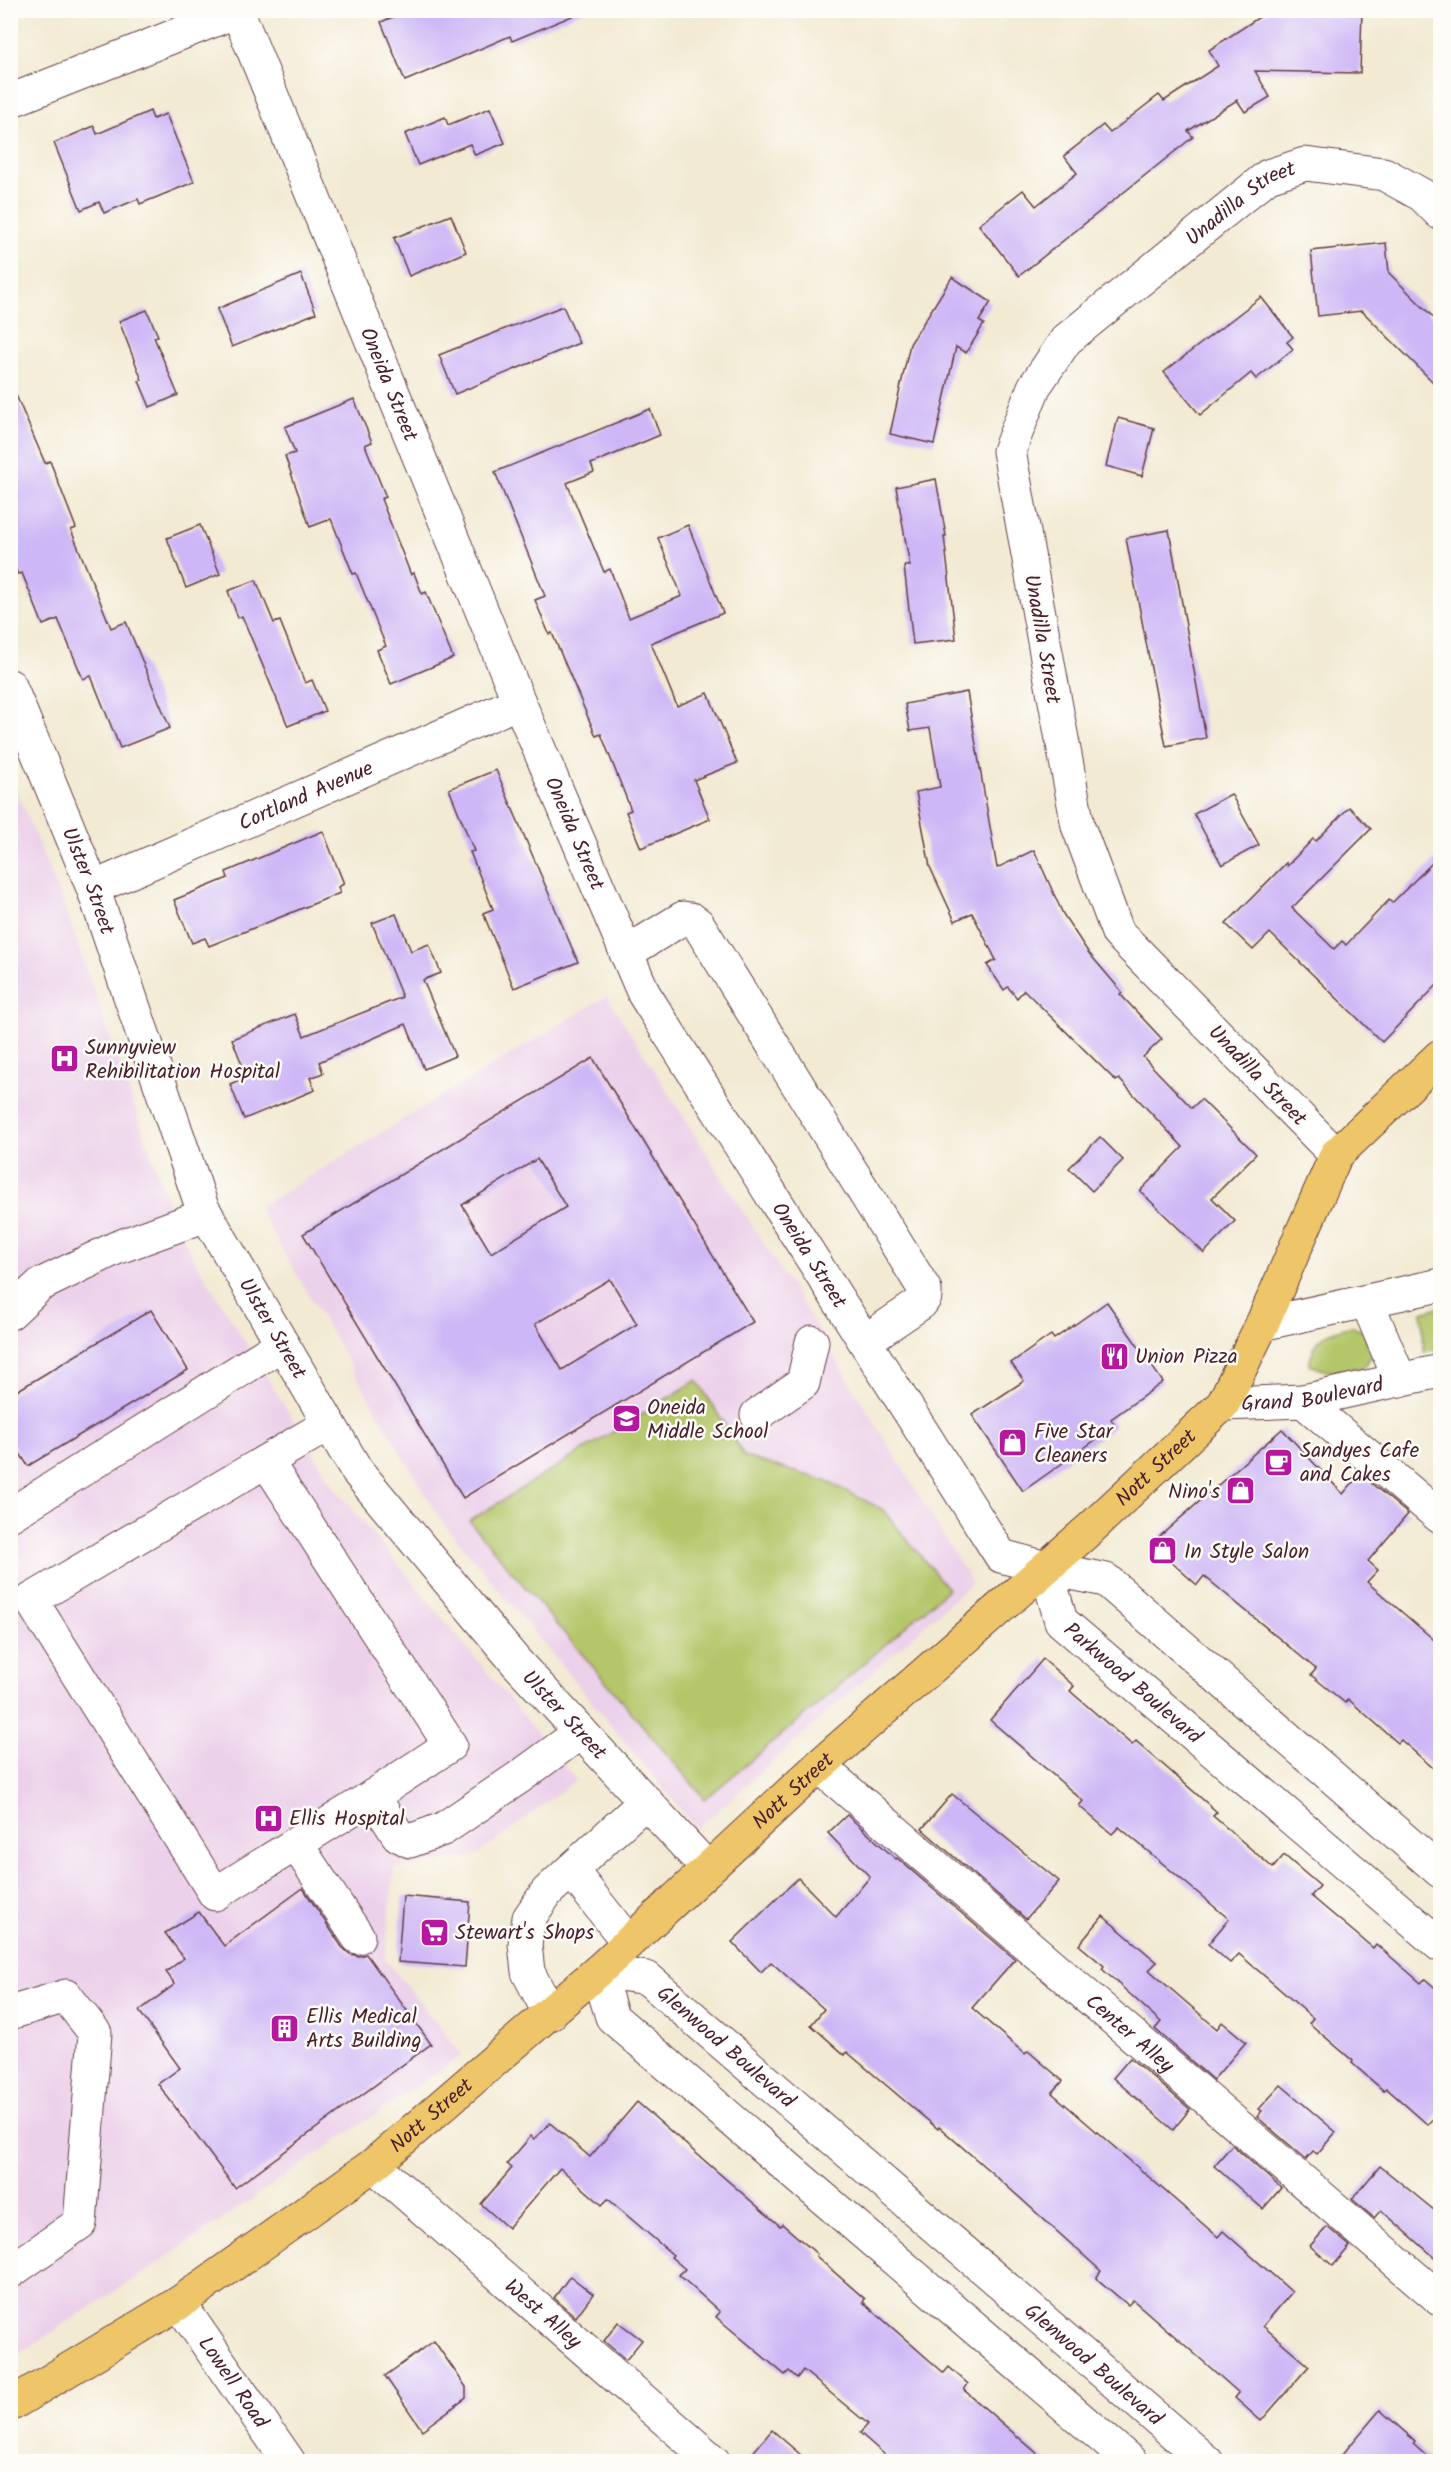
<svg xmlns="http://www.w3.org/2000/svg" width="1451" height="2472" font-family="Kalam,sans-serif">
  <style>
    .built { fill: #ecd1ea }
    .green { fill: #b4c669; stroke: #7f724a; stroke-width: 1.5 }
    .building { fill: #cdb7f6; fill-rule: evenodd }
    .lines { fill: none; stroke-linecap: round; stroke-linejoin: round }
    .minor-casing { stroke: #633d44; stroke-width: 35 }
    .major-casing { stroke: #633d44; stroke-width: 35 }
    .minor { stroke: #fff; stroke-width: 33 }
    .major { stroke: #eec569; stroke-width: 33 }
    .labels { text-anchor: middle; stroke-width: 5; stroke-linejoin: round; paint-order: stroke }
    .street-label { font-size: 21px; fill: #4a1f2b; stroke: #fdfcf7 }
    .poi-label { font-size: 21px; fill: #4a1f2b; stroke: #fdfcf7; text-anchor: start }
  </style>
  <rect width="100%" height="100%" fill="#fdfcf7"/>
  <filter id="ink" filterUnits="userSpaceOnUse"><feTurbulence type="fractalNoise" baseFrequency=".0167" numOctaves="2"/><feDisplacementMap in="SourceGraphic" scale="12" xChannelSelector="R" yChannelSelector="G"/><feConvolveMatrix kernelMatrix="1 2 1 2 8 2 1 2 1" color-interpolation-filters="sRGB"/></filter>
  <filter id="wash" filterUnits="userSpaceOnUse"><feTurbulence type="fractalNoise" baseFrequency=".008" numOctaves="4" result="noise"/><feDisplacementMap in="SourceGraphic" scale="24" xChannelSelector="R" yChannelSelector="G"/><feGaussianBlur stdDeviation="1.35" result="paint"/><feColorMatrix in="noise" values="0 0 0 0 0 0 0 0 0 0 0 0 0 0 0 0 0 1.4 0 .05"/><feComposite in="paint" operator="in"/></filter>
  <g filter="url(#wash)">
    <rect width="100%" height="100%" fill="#f2ead3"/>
    <!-- built -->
    <g class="built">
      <path d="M10,775L61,898L174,1219L194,1259L335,1488L576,1780L476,1856L394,1868L385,1959L462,2055L145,2272L11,2359Z"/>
      <path d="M607,996L811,1318L972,1583L697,1829L440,1519L258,1208Z"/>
    </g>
    <!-- green -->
    <g class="green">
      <path d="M1440,1307V1348L1424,1352L1422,1312Z"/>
      <path d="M1351,1326L1365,1332L1371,1357L1364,1367L1330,1372L1309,1365C1314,1336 1325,1334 1351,1326Z"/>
      <path d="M697,1380L745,1457L826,1481L882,1509L948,1589L816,1706L705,1799L469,1521Z"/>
    </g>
    <g id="blocks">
      <!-- building -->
      <g class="building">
        <path d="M410,10H584V11L512,41L510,36L405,81L381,22Z"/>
        <path d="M1270,10H1362L1360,73L1255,71L1270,97L1245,112L1237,100L1188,131L1193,137L1019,276L979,225L1023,190L1036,206L1077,173L1064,156L1103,125L1110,133L1159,95L1164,101L1218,66L1209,50Z"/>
        <path d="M490,108L505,143L475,155L470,144L418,165L405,134L445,117L448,125Z"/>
        <path d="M150,111L153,119L166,114L194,182L140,204L138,199L104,213L99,202L81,210L54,143L94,126L97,134Z"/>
        <path d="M451,215L466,252L409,276L394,238Z"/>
        <path d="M1386,243L1389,273L1440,324V389L1362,311L1318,316L1311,251Z"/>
        <path d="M301,274L316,313L232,347L217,309Z"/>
        <path d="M952,277L991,302L979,321L984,324L966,353L956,347L934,444L890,434L910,344Z"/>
        <path d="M1261,297L1293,337L1287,342L1293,349L1256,379L1251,373L1200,415L1164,372Z"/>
        <path d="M563,306L579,343L455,394L439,355Z"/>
        <path d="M147,310L158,336L154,337L178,395L150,407L139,381L142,380L119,321Z"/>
        <path d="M10,381L45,463L50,461L76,528L71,530L111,628L126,622L170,728L120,748L91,676L83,679L58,619L43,625L22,573L18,574L10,556Z"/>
        <path d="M354,399L372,442L365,445L386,497L381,499L411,575L414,573L422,594L426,592L453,658L391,684L377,650L386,646L356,573L353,574L331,519L310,527L285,456L295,453L285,427Z"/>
        <path d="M650,409L660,435L591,464L594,472L567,483L604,572L610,569L629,618L682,596L658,538L688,525L723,613L651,643L677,706L708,693L737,763L694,780L710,819L641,848L626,812L631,810L601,734L596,736L552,633L549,634L535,600L545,596L495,472Z"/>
        <path d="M1118,418L1154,428L1142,476L1106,466Z"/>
        <path d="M936,479L946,536H944L956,639L913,644L904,566H910L896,487Z"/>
        <path d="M200,525L220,574L186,588L167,538Z"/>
        <path d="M1169,530L1206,738L1166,746L1126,538Z"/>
        <path d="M256,580L274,623L280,621L305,683L312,680L325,711L288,726L242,616L238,618L228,591Z"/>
        <path d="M967,692L997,868L1034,850L1063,914L1088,952L1122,992L1120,994L1162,1039L1143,1057L1192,1108L1201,1099L1256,1154L1212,1198L1235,1221L1204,1253L1140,1191L1183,1147L1119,1079L1116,1081L1024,990L1017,998L1008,987L1004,990L987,965L996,960L972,913L955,921L930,867L916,792L940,787L930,728L910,731L905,704Z"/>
        <path d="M496,770L578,962L514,988L483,913L493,909L470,852L474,851L449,789Z"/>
        <path d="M1231,794L1259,845L1222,865L1194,814Z"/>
        <path d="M1349,807L1371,829L1292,908L1334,949L1342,941L1346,945L1389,900L1392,903L1440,855V982L1382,1042L1270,933L1253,950L1226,924L1286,863L1287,866L1313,839L1316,841Z"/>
        <path d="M323,831L344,884L338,887L340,893L209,946L205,938L192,943L174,900L228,878L226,872Z"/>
        <path d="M396,914L411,951L429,944L441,973L423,980L455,1056L424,1069L406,1024L319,1062L323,1073L310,1078L315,1090L244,1119L230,1084L247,1077L232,1039L295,1014L304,1036L402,997L372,923Z"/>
        <path d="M593,1058L753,1322L463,1498L303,1234ZM537,1159L566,1207L491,1253L462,1205ZM610,1279L637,1324L562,1370L535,1324Z"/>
        <path d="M1100,1137L1123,1160L1092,1191L1069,1168Z"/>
        <path d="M1107,1302L1163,1382L1111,1419L1115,1426L1023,1491L972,1415L1024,1381L1011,1363L1051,1335L1054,1339Z"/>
        <path d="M151,1310L188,1370L28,1466L10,1438V1395Z"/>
        <path d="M1282,1429L1343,1494L1360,1474L1408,1514L1368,1561L1378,1570L1367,1582L1440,1645V1774L1401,1740L1398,1743L1348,1699L1345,1703L1311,1675L1316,1669L1204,1576L1197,1585L1151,1544Z"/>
        <path d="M1043,1659L1074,1686L1070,1691L1132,1745L1136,1741L1168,1769L1217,1812L1213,1816L1273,1868L1284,1855L1320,1886L1311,1896L1373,1948L1376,1944L1421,1983L1425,1979L1440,1992V2111L1428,2125L1386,2088L1384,2091L1352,2063L1353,2061L1309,2023L1313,2018L1239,1954L1230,1963L1208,1944L1229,1919L1119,1827L1112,1834L1079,1806L1083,1801L990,1720Z"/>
        <path d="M952,1794L1059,1881L1026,1919L922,1829Z"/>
        <path d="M847,1815L896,1859L897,1858L1015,1959L972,2008L1025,2054L1028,2051L1063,2081L1052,2093L1218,2237L1223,2231L1292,2292L1263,2326L1309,2366L1261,2421L1235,2398L1239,2393L1187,2347L1133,2300L1128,2305L1096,2278L1101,2271L1000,2180L939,2127L938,2129L847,2052L845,2055L811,2025L824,2009L771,1962L761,1972L732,1942L798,1878L836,1917L870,1877L828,1833Z"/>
        <path d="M303,1888L342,1947L350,1954L359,1956L366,1954L431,2044L235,2188L158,2084L180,2068L139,2011L175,1984L166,1972L184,1958L165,1933L199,1912L224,1946Z"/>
        <path d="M403,1896L470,1902L465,1967L398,1962Z"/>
        <path d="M1103,1916L1157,1962L1149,1970L1217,2029L1222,2022L1246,2042L1213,2080L1155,2029L1161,2022L1102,1969L1104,1966L1079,1945Z"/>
        <path d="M1130,2058L1190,2109L1173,2130L1113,2078Z"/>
        <path d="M1281,2085L1336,2132L1317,2154L1313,2151L1306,2159L1257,2117L1262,2111L1259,2109Z"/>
        <path d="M637,2102L780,2226L782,2224L817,2254L816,2256L865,2299L863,2302L944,2373L949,2367L968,2384L964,2390L1047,2462H893L860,2433L868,2424L803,2370L797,2378L789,2371L785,2375L716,2317L720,2312L679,2275L685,2269L671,2257L673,2255L608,2199L602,2205L560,2168L508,2228L481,2204L512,2168L507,2164L531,2136L534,2139L550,2123L590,2157Z"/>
        <path d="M1232,2145L1281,2188L1263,2209L1214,2166Z"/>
        <path d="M1380,2166L1440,2215V2262L1381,2210L1374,2218L1352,2199Z"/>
        <path d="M1327,2227L1350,2246L1333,2266L1310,2246Z"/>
        <path d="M570,2276L593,2294L576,2317L554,2298Z"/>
        <path d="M618,2322L642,2340L626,2360L604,2341Z"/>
        <path d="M434,2341L466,2387V2398L422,2430L385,2376Z"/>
        <path d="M1380,2410L1415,2441L1413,2444L1433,2462H1336Z"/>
        <path d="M772,2430L809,2462H745Z"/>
      </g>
    </g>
  </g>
  <g filter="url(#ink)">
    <use href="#blocks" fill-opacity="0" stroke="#633d44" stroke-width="1.5"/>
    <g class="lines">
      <defs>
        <g id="minor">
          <path id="s1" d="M237,10L519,702L644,994L1001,1556L1046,1568L1106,1580L1440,1871"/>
          <path d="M10,101L240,10"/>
          <path id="s2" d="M10,686L93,888L202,1207L357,1471L516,1662L708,1869"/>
          <path id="s3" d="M93,888L519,702"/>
          <path d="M626,953L683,918L691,919L698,924L925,1290V1297L921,1303L865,1341"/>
          <path id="s4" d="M1336,1155L1118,933L1078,826L1009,451L1034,387L1066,340L1268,176L1305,164L1384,174L1422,195L1440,213"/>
          <path d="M1367,1302L1400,1380"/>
          <path d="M10,1313L40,1285L116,1248L206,1215"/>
          <path d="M1262,1324L1440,1285"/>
          <path d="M1303,1401L1440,1517"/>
          <path id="s5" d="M1223,1404L1303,1401L1440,1371"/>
          <path d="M757,1415L803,1383L812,1342"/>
          <path d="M267,1462L450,1745L373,1796L215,1894L31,1600L329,1424"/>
          <path d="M10,1515L282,1344"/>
          <path id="s6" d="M1046,1568L1061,1621L1440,1945"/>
          <path id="s7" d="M819,1766L1440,2299"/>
          <path d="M373,1796L398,1835L410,1841L443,1829L521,1776L581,1732"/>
          <path d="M296,1844L358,1937"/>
          <path d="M571,1870L628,1942"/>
          <path d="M10,2013L66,1996L95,2033L80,2223L10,2272"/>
          <path d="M550,2014L528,1972L525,1944L529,1918L547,1892L646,1801"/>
          <path id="s8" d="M373,2165L714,2462"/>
          <path id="s9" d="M179,2303L289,2462"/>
          <path id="s10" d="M1131,2462L612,2017L598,1971L647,1978L1207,2462"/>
        </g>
        <g id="major">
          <path id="s11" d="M10,2405L179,2303L373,2165L598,1971L819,1766L1090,1529L1223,1404L1262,1324L1336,1155L1440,1056"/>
        </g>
      </defs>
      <!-- minor casing -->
      <use href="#minor" class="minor-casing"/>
      <!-- major casing -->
      <use href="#major" class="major-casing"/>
      <!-- minor -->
      <use href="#minor" class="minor"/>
      <!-- major -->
      <use href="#major" class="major"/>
    </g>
  </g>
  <!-- icons -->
  <defs>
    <symbol id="hospital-square" viewBox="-11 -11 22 22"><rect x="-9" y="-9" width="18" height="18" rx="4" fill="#b5179e" stroke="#fdfcf7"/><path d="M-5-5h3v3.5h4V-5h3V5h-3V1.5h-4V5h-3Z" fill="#fff"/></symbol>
    <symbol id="restaurant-square" viewBox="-11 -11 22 22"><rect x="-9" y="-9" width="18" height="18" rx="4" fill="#b5179e" stroke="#fdfcf7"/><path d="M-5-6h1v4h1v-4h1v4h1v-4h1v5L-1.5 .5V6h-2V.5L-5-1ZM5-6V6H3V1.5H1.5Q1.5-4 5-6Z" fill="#fff"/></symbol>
    <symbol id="school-square" viewBox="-11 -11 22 22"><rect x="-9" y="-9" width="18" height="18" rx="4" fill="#b5179e" stroke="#fdfcf7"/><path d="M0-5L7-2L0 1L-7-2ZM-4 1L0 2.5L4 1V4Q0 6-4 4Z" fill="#fff"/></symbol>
    <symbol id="shop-square" viewBox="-11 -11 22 22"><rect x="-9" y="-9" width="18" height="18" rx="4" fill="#b5179e" stroke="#fdfcf7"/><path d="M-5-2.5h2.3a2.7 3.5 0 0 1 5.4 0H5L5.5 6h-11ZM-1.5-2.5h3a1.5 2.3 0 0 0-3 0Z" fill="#fff"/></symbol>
    <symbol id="cafe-square" viewBox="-11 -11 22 22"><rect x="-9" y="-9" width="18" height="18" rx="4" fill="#b5179e" stroke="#fdfcf7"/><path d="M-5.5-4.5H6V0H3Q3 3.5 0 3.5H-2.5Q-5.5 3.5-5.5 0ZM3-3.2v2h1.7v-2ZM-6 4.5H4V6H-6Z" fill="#fff"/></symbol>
    <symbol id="supermarket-square" viewBox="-11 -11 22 22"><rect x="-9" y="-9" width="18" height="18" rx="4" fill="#b5179e" stroke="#fdfcf7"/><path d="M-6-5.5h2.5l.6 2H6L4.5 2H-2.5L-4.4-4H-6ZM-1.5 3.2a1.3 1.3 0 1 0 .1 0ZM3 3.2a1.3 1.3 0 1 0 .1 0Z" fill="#fff"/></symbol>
    <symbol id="building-square" viewBox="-11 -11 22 22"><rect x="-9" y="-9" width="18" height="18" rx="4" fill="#b5179e" stroke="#fdfcf7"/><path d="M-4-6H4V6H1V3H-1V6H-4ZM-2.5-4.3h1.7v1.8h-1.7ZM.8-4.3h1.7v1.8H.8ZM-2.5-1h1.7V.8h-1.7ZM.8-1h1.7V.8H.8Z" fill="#fff"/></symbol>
  </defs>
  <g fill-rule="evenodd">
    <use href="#hospital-square" x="48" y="1042" width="33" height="33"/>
    <use href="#restaurant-square" x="1098" y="1340" width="33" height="33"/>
    <use href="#school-square" x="610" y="1402" width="33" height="33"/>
    <use href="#shop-square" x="996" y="1426" width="33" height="33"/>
    <use href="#cafe-square" x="1262" y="1446" width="33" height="33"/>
    <use href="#shop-square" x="1224" y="1474" width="33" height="33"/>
    <use href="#shop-square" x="1146" y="1534" width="33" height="33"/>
    <use href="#hospital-square" x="252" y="1802" width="33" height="33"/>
    <use href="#supermarket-square" x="418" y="1916" width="33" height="33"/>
    <use href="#building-square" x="268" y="2012" width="33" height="33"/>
  </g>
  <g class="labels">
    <!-- street labels -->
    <g class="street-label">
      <text dy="7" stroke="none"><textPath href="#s4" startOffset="1155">Unadilla Street</textPath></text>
      <text dy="7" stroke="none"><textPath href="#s1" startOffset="404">Oneida Street</textPath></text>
      <text transform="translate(1043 639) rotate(80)" y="7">Unadilla Street</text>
      <text dy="7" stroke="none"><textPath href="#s3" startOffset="232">Cortland Avenue</textPath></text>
      <text dy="7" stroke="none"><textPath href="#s1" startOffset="890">Oneida Street</textPath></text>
      <text dy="7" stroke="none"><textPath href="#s2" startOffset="210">Ulster Street</textPath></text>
      <text transform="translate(1258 1075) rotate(46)" y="7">Unadilla Street</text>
      <text dy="7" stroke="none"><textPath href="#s1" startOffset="1374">Oneida Street</textPath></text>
      <text dy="7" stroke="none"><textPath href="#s2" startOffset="696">Ulster Street</textPath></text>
      <text dy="7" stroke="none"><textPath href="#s5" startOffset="90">Grand Boulevard</textPath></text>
      <text dy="7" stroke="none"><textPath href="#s11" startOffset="1484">Nott Street</textPath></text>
      <text dy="7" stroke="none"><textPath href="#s6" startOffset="150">Parkwood Boulevard</textPath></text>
      <text dy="7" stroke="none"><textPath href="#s2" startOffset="1182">Ulster Street</textPath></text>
      <text dy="7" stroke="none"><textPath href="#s11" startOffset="998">Nott Street</textPath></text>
      <text dy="7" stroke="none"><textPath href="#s7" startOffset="410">Center Alley</textPath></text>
      <text dy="7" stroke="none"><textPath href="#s10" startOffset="886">Glenwood Boulevard</textPath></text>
      <text dy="7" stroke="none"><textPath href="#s11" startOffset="512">Nott Street</textPath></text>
      <text dy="7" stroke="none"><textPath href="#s8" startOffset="226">West Alley</textPath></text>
      <text dy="7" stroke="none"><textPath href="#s10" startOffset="1372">Glenwood Boulevard</textPath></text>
      <text dy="7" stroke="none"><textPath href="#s9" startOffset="96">Lowell Road</textPath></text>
    </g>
    <!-- poi labels -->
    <g class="poi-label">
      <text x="85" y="1054">Sunnyview<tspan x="85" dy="24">Rehibilitation Hospital</tspan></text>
      <text x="1135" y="1363">Union Pizza</text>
      <text x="647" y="1414">Oneida<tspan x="647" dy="24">Middle School</tspan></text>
      <text x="1034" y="1438">Five Star<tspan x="1034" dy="24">Cleaners</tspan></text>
      <text x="1300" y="1457">Sandyes Cafe<tspan x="1300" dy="24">and Cakes</tspan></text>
      <text x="1220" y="1498" text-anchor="end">Nino's</text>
      <text x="1184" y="1558">In Style Salon</text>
      <text x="289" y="1825">Ellis Hospital</text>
      <text x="455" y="1939">Stewart's Shops</text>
      <text x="306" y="2023">Ellis Medical<tspan x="306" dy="24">Arts Building</tspan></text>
    </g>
  </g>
  <!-- margin -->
  <rect width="1451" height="2472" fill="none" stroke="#fdfcf7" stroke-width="36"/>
</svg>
